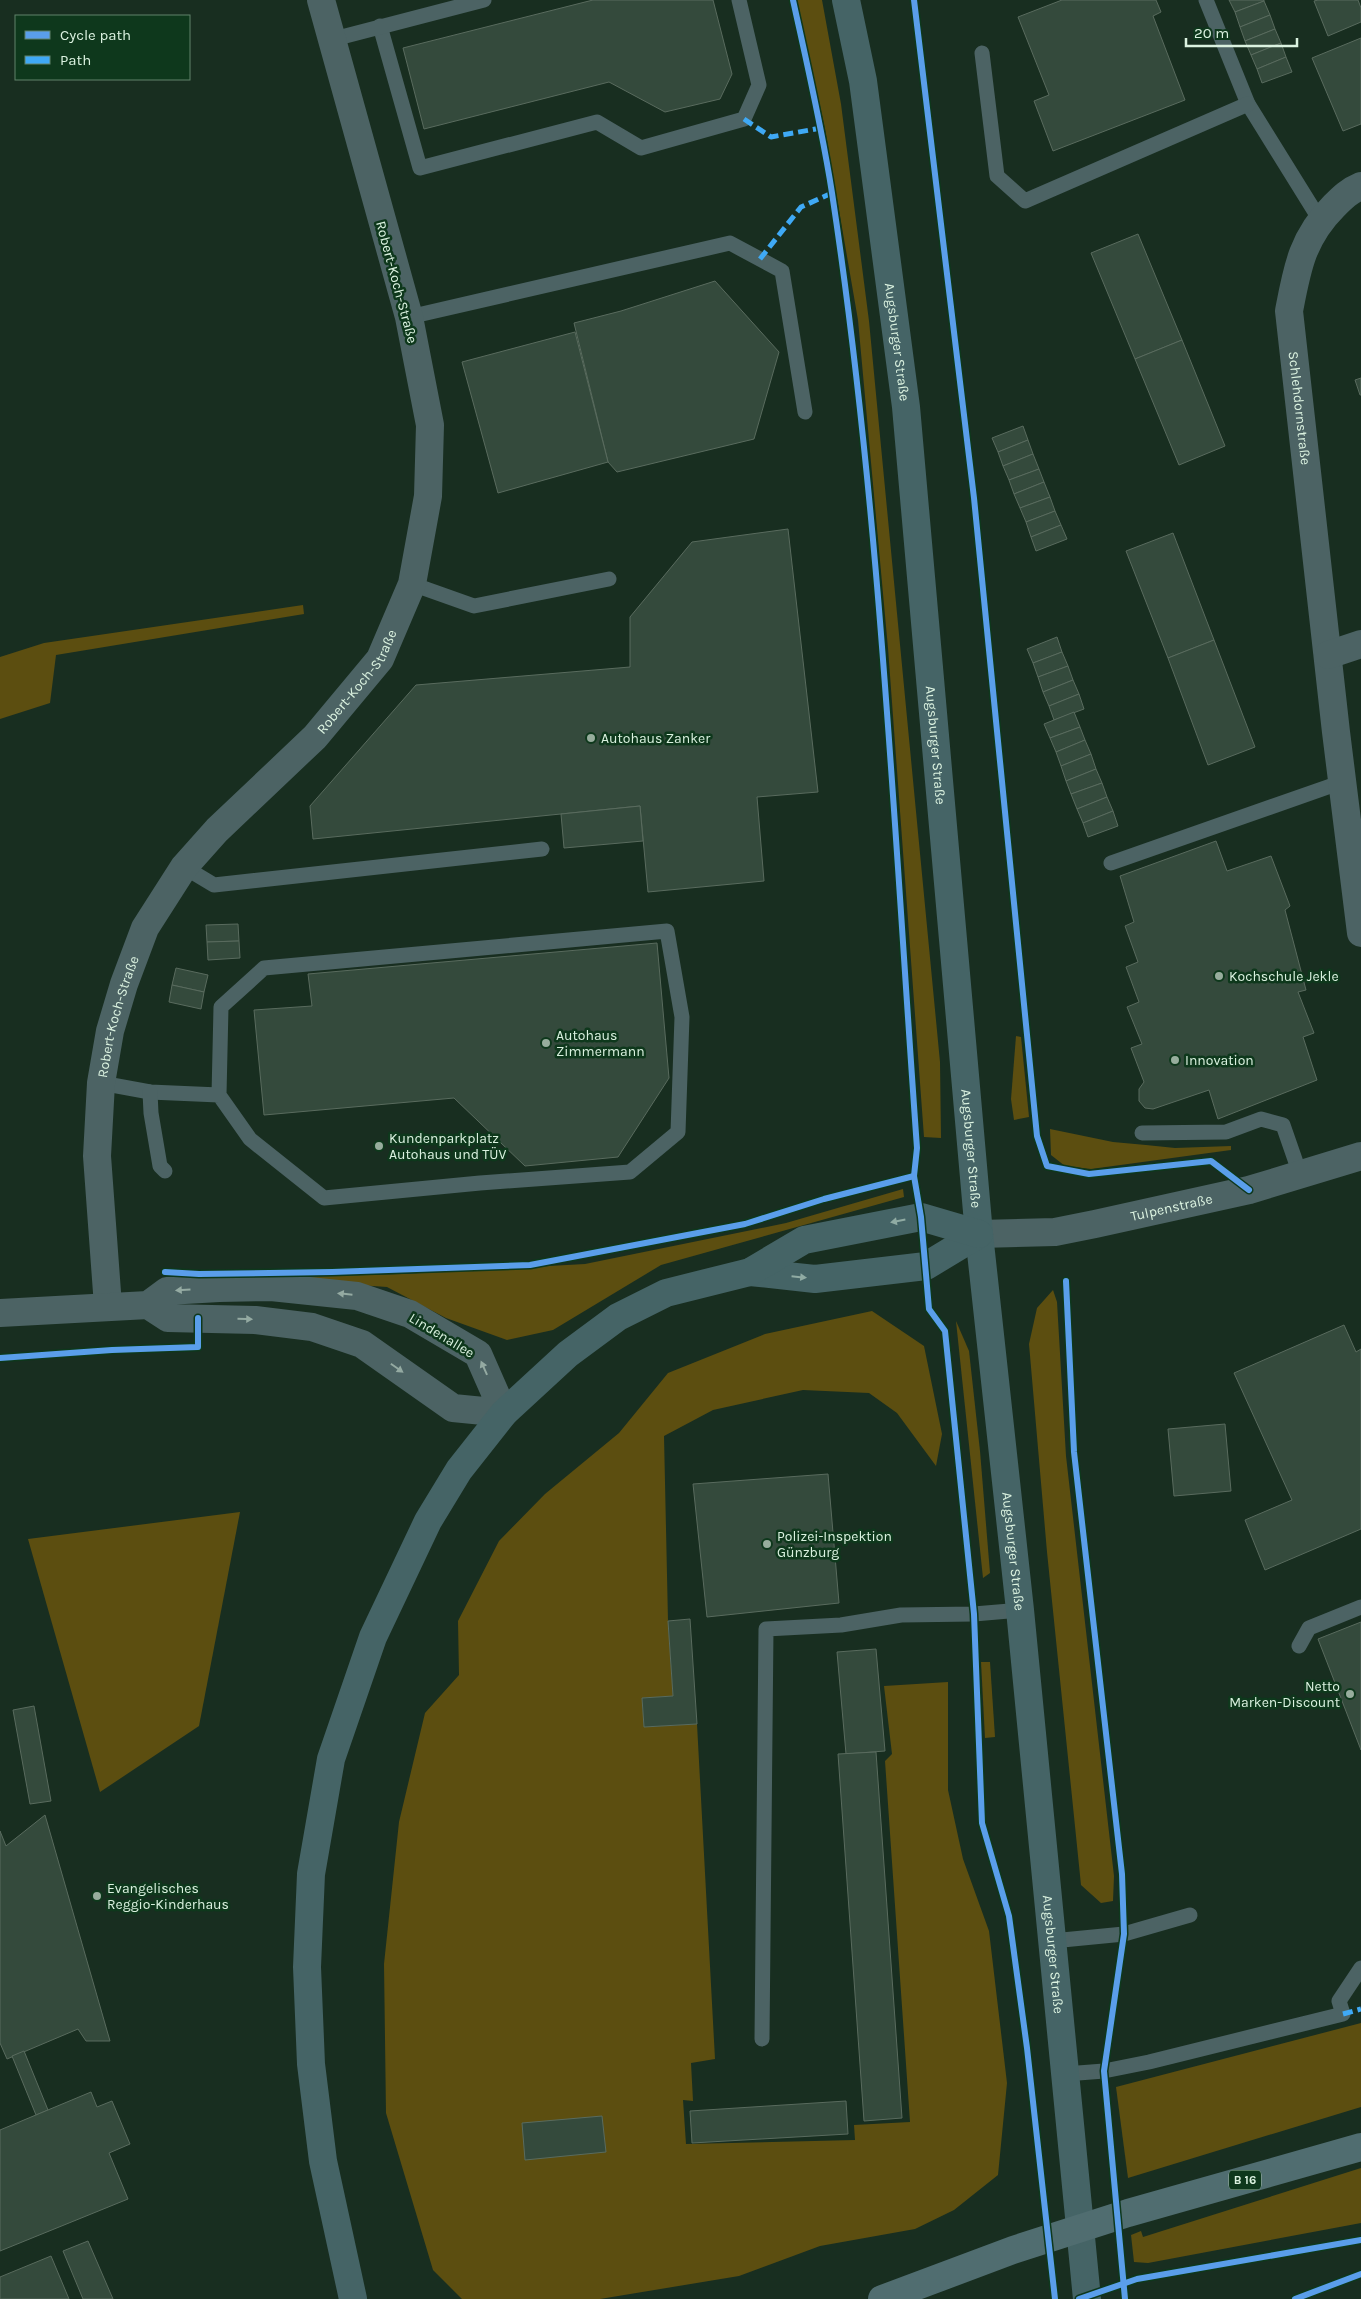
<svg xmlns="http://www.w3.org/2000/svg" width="1361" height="2299" font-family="Karla,sans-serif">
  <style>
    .green { fill: #5c4e10 }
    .building { fill: #344a3c; stroke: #596b5e }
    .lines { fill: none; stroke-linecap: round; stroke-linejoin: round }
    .lane { stroke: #4c6364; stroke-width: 15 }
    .street { stroke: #4c6364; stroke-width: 28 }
    .secondary { stroke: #456466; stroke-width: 28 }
    .primary { stroke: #506d70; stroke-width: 28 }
    .quiet { stroke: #3fa9f5; stroke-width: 5; stroke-dasharray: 10 5; stroke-linecap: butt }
    .cycleway-casing { stroke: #0e381c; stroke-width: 9 }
    .cycleway { stroke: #5a9eea; stroke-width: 6 }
    .oneway { fill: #90aba3 }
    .oneway2 { fill: #94aaa2 }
    .poi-dot { fill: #97ad9d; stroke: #0e381c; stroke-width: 2 }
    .labels { text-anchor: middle; stroke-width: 5; stroke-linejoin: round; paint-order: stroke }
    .shield { fill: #0e381c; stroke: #9ebaa5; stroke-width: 1 }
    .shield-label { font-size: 12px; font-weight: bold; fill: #dbf2e0 }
    .street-label { font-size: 14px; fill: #dbf2e0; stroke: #0e381c }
    .poi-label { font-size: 14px; fill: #dbf2e0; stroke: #0e381c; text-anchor: start }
  </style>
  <rect width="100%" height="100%" fill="#182e20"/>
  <!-- green -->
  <g class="green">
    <path d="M797,0H822L841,104L869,321L940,1062L941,1138L924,1137L888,648L858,320L825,129Z"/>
    <path d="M303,605L304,614L56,655L50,703L0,719V657L44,643Z"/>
    <path d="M1016,1036L1021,1037L1029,1117L1014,1120L1011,1099Z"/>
    <path d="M1050,1129L1113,1142L1146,1145L1175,1148L1231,1146V1150L1091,1169L1065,1166L1051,1155Z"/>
    <path d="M903,1189L904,1197L661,1265L553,1330L507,1340L446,1318L387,1287L257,1278L401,1274L585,1264L786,1223Z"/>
    <path d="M1053,1290L1057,1302L1066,1456L1114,1876L1113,1901L1101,1903L1081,1885L1047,1552L1029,1344L1037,1308Z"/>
    <path d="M872,1311L924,1346L942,1434L936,1466L897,1413L869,1393L803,1390L713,1410L664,1436L668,1621L673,1696L642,1698L644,1727L697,1724L715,2059L691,2063L693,2101L683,2100L686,2144L855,2140L854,2125L910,2122L885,1761L892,1754L884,1686L948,1682V1790L963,1859L989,1931L1007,2083L998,2175L954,2210L915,2229L820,2246L739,2276L600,2299H462L433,2270L386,2113L384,1964L399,1822L425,1713L459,1675L458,1621L499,1541L545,1494L619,1433L668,1373L765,1334Z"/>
    <path d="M956,1321L969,1351L980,1451L990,1573L983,1578Z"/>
    <path d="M240,1512L199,1726L100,1792L28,1539Z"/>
    <path d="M981,1662H990L995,1737L985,1738Z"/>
    <path d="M1361,2023V2107L1128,2178L1116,2087Z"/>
    <path d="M1361,2168V2223L1148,2263L1134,2262L1131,2235L1141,2231L1143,2237Z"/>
  </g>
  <!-- building -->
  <g class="building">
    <path d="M593,0H713L732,74L720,99L665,112L609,82L424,129L403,48Z"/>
    <path d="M1062,0H1156L1161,12L1153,16L1185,100L1053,151L1034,101L1049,95L1018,17Z"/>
    <path d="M1229,0H1264V1L1235,12Z"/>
    <path d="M1318,0H1358L1361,8V22L1328,36L1314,1Z"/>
    <path d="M1264,1L1270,15L1240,27L1235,12Z"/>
    <path d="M1270,15L1275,29L1245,41L1240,27Z"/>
    <path d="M1275,29L1281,43L1251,55L1245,41Z"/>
    <path d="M1361,38V124L1343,131L1312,58Z"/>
    <path d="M1281,43L1286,57L1257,69L1251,55Z"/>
    <path d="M1286,57L1292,72L1262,83L1257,69Z"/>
    <path d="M1138,234L1182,340L1135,359L1091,253Z"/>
    <path d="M715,281L779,352L754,439L617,472L608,462L574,323L621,311Z"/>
    <path d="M575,332L608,462L498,493L462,362Z"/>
    <path d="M1182,340L1225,446L1179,465L1135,359Z"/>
    <path d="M1361,378V395H1360L1355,380Z"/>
    <path d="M1023,426L1028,440L998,452L992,438Z"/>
    <path d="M1028,440L1033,454L1003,466L998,452Z"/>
    <path d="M1033,454L1039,469L1009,480L1003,466Z"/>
    <path d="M1039,469L1044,482L1014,494L1009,480Z"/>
    <path d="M1044,482L1050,497L1020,508L1014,494Z"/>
    <path d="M1050,497L1055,511L1026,522L1020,508Z"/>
    <path d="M1055,511L1061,525L1031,537L1026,522Z"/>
    <path d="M1061,525L1067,539L1036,551L1031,537Z"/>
    <path d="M788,529L818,792L757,797L764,881L648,892L640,806L313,839L310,806L416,685L630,667V617L692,542Z"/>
    <path d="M1173,533L1214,640L1168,658L1126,551Z"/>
    <path d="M1057,637L1062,652L1033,663L1027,649Z"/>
    <path d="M1214,640L1255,747L1208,765L1168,658Z"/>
    <path d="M1062,652L1068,666L1038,677L1033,663Z"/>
    <path d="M1068,666L1073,680L1043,692L1038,677Z"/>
    <path d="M1073,680L1079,694L1049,706L1043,692Z"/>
    <path d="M1079,694L1084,709L1054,720L1049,706Z"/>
    <path d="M1074,712L1080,727L1050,738L1044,724Z"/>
    <path d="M1080,727L1085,740L1056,752L1050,738Z"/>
    <path d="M1085,740L1091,754L1061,766L1056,752Z"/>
    <path d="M1091,754L1096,769L1066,781L1061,766Z"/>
    <path d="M1096,769L1102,783L1071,794L1066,781Z"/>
    <path d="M1102,783L1107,797L1077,809L1071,794Z"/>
    <path d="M1107,797L1113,811L1083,823L1077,809Z"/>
    <path d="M640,806L643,841L564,848L561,814Z"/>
    <path d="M1113,811L1118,826L1088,837L1083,823Z"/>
    <path d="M1216,841L1227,871L1271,856L1290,906L1285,910L1306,990L1298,992L1314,1033L1303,1037L1317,1080L1218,1119L1209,1090L1153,1109L1145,1108L1139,1101V1089L1144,1082L1131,1048L1142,1044L1127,1007L1139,1002L1126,967L1138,962L1125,926L1134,922L1120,876Z"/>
    <path d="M238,924L239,941L207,942L206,925Z"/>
    <path d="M239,941L240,958L208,960L207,942Z"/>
    <path d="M657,943L669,1078L618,1157L525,1166L454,1098L264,1115L254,1010L312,1006L308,974Z"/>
    <path d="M176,968L208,975L204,992L172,985Z"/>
    <path d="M172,985L204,992L201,1009L169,1002Z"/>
    <path d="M1344,1325L1356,1352L1361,1349V1529L1265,1570L1245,1520L1292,1500L1234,1373Z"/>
    <path d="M1225,1424L1231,1491L1174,1496L1168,1429Z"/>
    <path d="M828,1474L839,1603L707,1617L693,1484Z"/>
    <path d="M690,1619L697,1724L644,1727L642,1698L673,1696L668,1621Z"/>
    <path d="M1361,1622V1750L1318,1639Z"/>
    <path d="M876,1649L885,1751L846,1754L837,1652Z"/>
    <path d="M34,1706L51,1801L30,1804L13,1710Z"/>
    <path d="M876,1752L902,2118L864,2121L838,1754Z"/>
    <path d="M45,1815L110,2041H86L78,2029L7,2059L0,2043V1831L6,1846Z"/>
    <path d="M24,2051L48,2110L36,2115L12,2056Z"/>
    <path d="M91,2092L97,2107L112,2101L130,2144L109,2153L128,2199L0,2251V2130Z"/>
    <path d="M846,2101L848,2134L692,2143L690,2111Z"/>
    <path d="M602,2116L606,2152L525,2160L522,2123Z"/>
    <path d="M88,2241L113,2299H83L63,2251Z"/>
    <path d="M51,2256L69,2299H0V2277Z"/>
  </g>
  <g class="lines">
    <!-- lane -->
    <g class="lane">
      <path d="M1206,0L1248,104L1320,220"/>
      <path d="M380,26L420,168L597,122L641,148L744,119L759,85L739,0"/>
      <path d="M330,40L484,0"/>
      <path d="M982,53L997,176L1025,201L1248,104"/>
      <path d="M409,317L730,243L782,271L805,412"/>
      <path d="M412,584L474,606L609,579"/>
      <path d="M1111,863L1342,782"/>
      <path d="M184,867L214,885L542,849"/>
      <path d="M101,1083L150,1092L219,1095L250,1139L324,1198L480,1183L630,1172L678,1132L682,1017L667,931L264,968L221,1007L219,1095"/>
      <path d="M150,1092L151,1113L160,1166L165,1171"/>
      <path d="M1142,1133L1226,1132L1261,1119L1283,1125L1300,1174"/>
      <path d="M1299,1646L1309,1628L1361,1607"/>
      <path d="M1052,1941L1124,1934L1190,1915"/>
      <path d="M762,2039L766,1629L841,1625L901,1615L974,1614L1020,1610"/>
      <path d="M1065,2074L1104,2071L1149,2062L1343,2014L1339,2001L1361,1968"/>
    </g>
    <!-- street -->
    <g class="street">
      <path id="s1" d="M1361,186C1349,191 1343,197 1334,206C1302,238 1297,269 1289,311L1336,732L1361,933"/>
      <path d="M1328,655L1361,644"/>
      <path id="s2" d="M979,1234L1055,1232L1095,1224L1249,1190L1361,1156"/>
      <path id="s3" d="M108,1306L97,1156L101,1083L110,1031L124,984L145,928L184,867L217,830L315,737L380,659L412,584L428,496L430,425L409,317L321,0"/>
      <path d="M0,1313L148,1305L168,1318L255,1320L312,1327L362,1344L453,1408L504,1413L478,1354L410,1314L357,1296L271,1287L219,1288L167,1291L148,1305"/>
    </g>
    <!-- secondary -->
    <g class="secondary">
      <path id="s4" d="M846,0L863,81L906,407L979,1234L1020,1610L1087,2299"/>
      <path d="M750,1272L815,1279L926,1266L979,1234"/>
      <path d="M353,2299L323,2161L311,2064L307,1967L311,1874L331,1759L373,1637L428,1521L459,1470L504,1413L568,1354L618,1317L666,1293L750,1272L804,1240L921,1217L979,1234"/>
    </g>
    <!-- primary -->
    <path class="primary" d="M882,2299L1013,2250L1128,2213L1361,2147"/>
    <!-- quiet -->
    <g class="quiet">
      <path d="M744,119L771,137L821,128"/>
      <path d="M760,259L801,207L832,193"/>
      <path d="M1343,2014L1361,2009"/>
    </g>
    <defs>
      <g id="cycleway">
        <path d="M793,0C807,64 822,128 832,193C880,509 894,829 917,1148L914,1176L921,1217L929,1309L945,1331L974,1614L982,1823L1009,1916L1027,2048L1055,2299"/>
        <path d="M914,0L974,498L1037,1136L1047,1166L1089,1174L1211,1161L1249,1190"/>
        <path d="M165,1272L199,1274L332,1272L530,1265L745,1224L824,1199L914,1176"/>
        <path d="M1066,1281L1074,1452L1122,1874L1124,1934L1104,2071L1125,2299"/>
        <path d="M0,1358L112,1350L198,1347V1318"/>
        <path d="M1079,2299L1137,2279L1361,2240"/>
        <path d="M1295,2299L1361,2274"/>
      </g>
    </defs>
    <!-- cycleway casing -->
    <use href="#cycleway" class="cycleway-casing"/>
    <!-- cycleway -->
    <use href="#cycleway" class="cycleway"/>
  </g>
  <!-- one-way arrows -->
  <defs><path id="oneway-solid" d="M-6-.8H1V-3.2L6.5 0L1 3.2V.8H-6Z" transform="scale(1.25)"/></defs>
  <g class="oneway">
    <use href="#oneway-solid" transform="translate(898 1221) rotate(169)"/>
    <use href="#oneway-solid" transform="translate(799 1277) rotate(6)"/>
  </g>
  <g class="oneway2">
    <use href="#oneway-solid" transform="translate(183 1290) rotate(177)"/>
    <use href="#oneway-solid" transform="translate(345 1294) rotate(-174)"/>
    <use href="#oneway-solid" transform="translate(245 1319) rotate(1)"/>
    <use href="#oneway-solid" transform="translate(397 1368) rotate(35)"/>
    <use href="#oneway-solid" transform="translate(484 1368) rotate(-114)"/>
  </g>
  <!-- markers -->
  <g class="poi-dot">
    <circle cx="591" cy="738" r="5"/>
    <circle cx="1219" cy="976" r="5"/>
    <circle cx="546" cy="1043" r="5"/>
    <circle cx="1175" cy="1060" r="5"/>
    <circle cx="379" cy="1146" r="5"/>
    <circle cx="767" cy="1544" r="5"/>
    <circle cx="1350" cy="1694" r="5"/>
    <circle cx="97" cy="1896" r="5"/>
  </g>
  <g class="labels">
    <!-- shield labels -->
    <rect class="shield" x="1229" y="2170.5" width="32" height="19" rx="4"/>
    <g class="shield-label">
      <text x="1245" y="2184">B 16</text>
    </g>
    <!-- street labels -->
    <g class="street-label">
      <text transform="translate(397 282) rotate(75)" y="5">Robert-Koch-Straße</text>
      <text dy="5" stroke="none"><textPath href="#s4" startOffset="346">Augsburger Straße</textPath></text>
      <text dy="5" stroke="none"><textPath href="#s1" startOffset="248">Schlehdornstraße</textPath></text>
      <text dy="5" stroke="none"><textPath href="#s3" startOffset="712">Robert-Koch-Straße</textPath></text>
      <text dy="5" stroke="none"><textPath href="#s4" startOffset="751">Augsburger Straße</textPath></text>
      <text dy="5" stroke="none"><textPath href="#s3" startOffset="292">Robert-Koch-Straße</textPath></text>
      <text dy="5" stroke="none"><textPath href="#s4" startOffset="1156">Augsburger Straße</textPath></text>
      <text dy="5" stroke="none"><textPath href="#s2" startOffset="195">Tulpenstraße</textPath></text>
      <text transform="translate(442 1335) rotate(31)" y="5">Lindenallee</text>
      <text dy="5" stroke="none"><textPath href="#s4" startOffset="1561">Augsburger Straße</textPath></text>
      <text dy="5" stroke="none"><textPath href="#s4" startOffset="1966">Augsburger Straße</textPath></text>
    </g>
    <!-- poi labels -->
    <g class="poi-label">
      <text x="601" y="743">Autohaus Zanker</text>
      <text x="1229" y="981">Kochschule Jekle</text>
      <text x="556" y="1040">Autohaus<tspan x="556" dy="16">Zimmermann</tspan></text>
      <text x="1185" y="1065">Innovation</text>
      <text x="389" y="1143">Kundenparkplatz<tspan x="389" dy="16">Autohaus und TÜV</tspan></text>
      <text x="777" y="1541">Polizei-Inspektion<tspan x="777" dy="16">Günzburg</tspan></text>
      <text x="1340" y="1691" text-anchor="end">Netto<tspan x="1340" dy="16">Marken-Discount</tspan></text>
      <text x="107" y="1893">Evangelisches<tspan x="107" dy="16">Reggio-Kinderhaus</tspan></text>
    </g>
  </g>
  <!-- legend -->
  <rect x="15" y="15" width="175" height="65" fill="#0e381c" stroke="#60826a"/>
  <rect x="25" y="31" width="25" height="8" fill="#5a9eea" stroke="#60826a"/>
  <text x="60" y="40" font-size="15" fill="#dbf2e0">Cycle path</text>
  <rect x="25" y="56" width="25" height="8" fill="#3fa9f5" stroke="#60826a"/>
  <text x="60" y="65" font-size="15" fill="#dbf2e0">Path</text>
  <!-- scale -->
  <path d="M1186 38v8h111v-8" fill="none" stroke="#dbf2e0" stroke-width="2.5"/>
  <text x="1194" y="38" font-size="15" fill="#dbf2e0" stroke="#0e381c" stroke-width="4" paint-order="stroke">20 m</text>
</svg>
